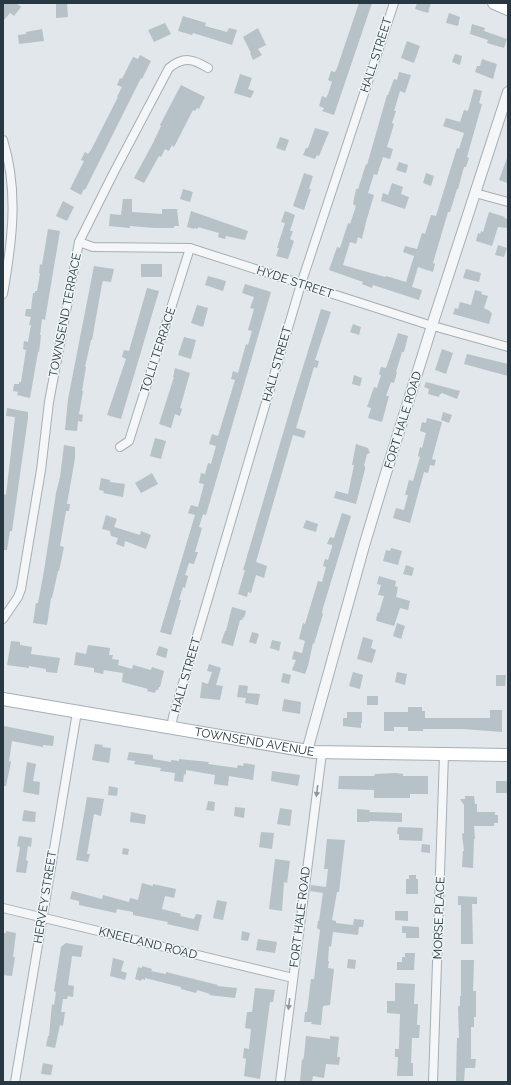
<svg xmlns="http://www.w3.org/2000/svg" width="511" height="1085" font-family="Raleway,sans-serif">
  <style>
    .building { fill: #b7c1c8 }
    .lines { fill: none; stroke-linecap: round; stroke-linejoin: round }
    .minor-casing { stroke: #a6afb5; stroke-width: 10 }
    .tertiary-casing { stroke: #a6afb5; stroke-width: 12 }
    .secondary-casing { stroke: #a6afb5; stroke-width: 14 }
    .minor { stroke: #f4f6f8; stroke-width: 8 }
    .tertiary { stroke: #f4f6f8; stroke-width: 10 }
    .secondary { stroke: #fff; stroke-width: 12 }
    .oneway { fill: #8e979e }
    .labels { text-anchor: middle; stroke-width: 3; stroke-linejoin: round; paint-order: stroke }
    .street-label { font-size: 12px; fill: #283843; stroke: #f0f5f7 }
  </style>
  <rect width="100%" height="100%" fill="#e1e7ea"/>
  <!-- building -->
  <g class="building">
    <path d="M3,3H16L21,7L14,16L10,13L3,21Z"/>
    <path d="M56,3H67L68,17L56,18Z"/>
    <path d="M359,3H372L334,115L322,111L324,108L319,106L322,96L326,98L328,94L332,82L328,80L331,71L335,72L337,68Z"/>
    <path d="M417,3H431L428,13L415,9Z"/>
    <path d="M449,13L460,17L458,26L446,23Z"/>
    <path d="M183,16L206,23L205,26L227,32L229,28L237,30L232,45L193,33L192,35L178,31Z"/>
    <path d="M165,23L171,34L154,42L148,30Z"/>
    <path d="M472,24L485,28L484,31L507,39L504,48L487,43L488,40L470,34Z"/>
    <path d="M258,28L266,45L258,49L262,55L253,60L250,53H251L243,37Z"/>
    <path d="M42,29L44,41L19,44L18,35L26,34V32Z"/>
    <path d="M407,41L420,46L414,63L401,58Z"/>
    <path d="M455,54L462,56L460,65L452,62Z"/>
    <path d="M140,55L151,61L142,79L141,78L85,190L84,189L81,195L70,189L84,161L81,160L85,152L88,154L91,150L118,97H117L122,87L117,85L120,78L122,79L133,57L138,59Z"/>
    <path d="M482,59L497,64L493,79L475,72L477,66H480Z"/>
    <path d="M399,72L411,75L405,93L400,91L394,111H396L392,123L394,124L387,147L393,149L390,159L383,157L377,175L374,174L368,193L374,195L366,222L362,239L358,237L356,244L350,242L343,265L385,277L386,276L406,282L414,256L403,252L405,246L417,249L422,233L425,234L431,215L436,216L457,148L459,149L464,133L443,126L446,118L460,122L464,110L468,111L474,89L482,91L479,103L482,104L467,157L469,158L466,167H464L458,189H457L450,212H448L433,263L435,264L433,272L418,267L412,287L422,290L419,300L373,285L372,288L362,284L363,282L329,270L337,247L340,248L348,223L350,224L356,206L353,204L356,189H358L366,164L367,165L387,95H388L394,79L397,80Z"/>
    <path d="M240,74L252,78L248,89L254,91L251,98L234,93Z"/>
    <path d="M181,85L205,97L199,109L197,108L195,111L193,110L174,147L172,145L169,151L165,149L161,157L159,156L144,183L134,178L153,143L161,126L160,125Z"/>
    <path d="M315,128L329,132L319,156L317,155L315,159L303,155L306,148H308Z"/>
    <path d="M280,137L289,140L285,151L276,148Z"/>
    <path d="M507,158H508V178L507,183L499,180Z"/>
    <path d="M399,162L408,165L406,173L396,170Z"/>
    <path d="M304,173L313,176L309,189H311L304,210L293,206Z"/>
    <path d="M426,173L434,176L431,186L423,183Z"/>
    <path d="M392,183L403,187L401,194L409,197L405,209L381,201L383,193L388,195Z"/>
    <path d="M183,189L193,192L190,202L180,199Z"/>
    <path d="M123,199H132V212L162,214V209H177L179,226H174V228H155L130,226V228L109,226L110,214L121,215Z"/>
    <path d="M63,201L74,207L67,221L56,216Z"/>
    <path d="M191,211L248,231L245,240L226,236L225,239L218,237L219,233L198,227V229L195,228L194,229L187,227Z"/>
    <path d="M285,211L295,215L290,231H293L290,239L294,241L288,259L276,256L279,248H277L285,223L281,222Z"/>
    <path d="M489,212L505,217L504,218L508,219V228L498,227L492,246L476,241L478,233L480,234L481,231L483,232Z"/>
    <path d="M48,229L60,231L45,320L42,319L40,335H41L40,344L39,352H38L30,398L17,395L18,392L13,391L14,384H19V382H21L26,350L23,349L24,341L28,342L31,325H29L31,317L25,316L26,309H31L33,293H35V291H37L40,274L39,273L40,264L42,265Z"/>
    <path d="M498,245L507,248L504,257L495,255Z"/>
    <rect x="141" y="264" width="21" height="13"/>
    <path d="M94,266L114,269L111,282L103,281L102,284L92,340H91L85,367H86L82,391H83L79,414L83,415L82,422L78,421L77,431L65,430L68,399Z"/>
    <path d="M466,269L481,273L479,282L463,278Z"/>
    <path d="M208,276L226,281L223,291L205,285Z"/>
    <path d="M245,284L271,292L206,515L203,514L199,527L202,528L195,552H198L194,564L189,563L185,575L188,576L185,588L183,587L179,600H181L171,635L160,632L195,515L188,513L191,505L198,507L204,484L199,483L201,473L205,474L208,463L211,464L216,446L209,444L212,434L218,436L235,380L231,379L233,371L238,373L246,344L248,345L252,331L248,330L254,309L250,308L254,297L242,293Z"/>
    <path d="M147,288L159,291L121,419L107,415L126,359L122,357L124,350L129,351Z"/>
    <path d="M475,290L482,292L481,294L488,296L484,308L490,311V312L492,313L489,324L453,314L455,308L458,309L460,302L471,305Z"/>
    <path d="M197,305L208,308L203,327L191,323Z"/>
    <path d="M321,309L331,312L315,360L319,361L317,368L314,367L296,428L306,431L304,438L293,435L256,562L267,566L264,578L256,575L251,593L248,592L247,597L238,594L245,570H243L294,396Z"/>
    <path d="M353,324L361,327L359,335L350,332Z"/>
    <path d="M398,333L408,336L404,352H402L396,372H397L394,383L391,382L386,396H389L382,422L368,418L371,408L367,407L374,387L377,388L381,375L379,374L381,367L386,368Z"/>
    <path d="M184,337L196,340L191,359L178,355Z"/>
    <path d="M442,349L453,353L446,374L435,370Z"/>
    <path d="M467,354L508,364V376L464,364Z"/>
    <path d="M175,368L190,373L180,408L182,409L180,416L175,414L171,428L159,424L174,377H173Z"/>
    <path d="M354,375L362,378L360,386L352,384Z"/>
    <path d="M426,382L460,391L457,399L442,393L441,394H440L439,397L428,394L429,389L424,387Z"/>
    <path d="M7,408L28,412V418L12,531H10L7,550H3V494L6,495L15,417L6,416Z"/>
    <path d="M443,412L452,415L449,423L441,420Z"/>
    <path d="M427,418L442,422L432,459L436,460L434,466L430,465L428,473L424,472L410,523L393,518L396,508L404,510L408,495H405L409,480L413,481L420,457L418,456L420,447L422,448L426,433L420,431L422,422L426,423Z"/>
    <path d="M155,438L166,441L161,459L150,456Z"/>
    <path d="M356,444L368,448L370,453L367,454L364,466H365V469L356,504L334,498L336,491L348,494L354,465H352Z"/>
    <path d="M64,445L75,447V458L67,504H70L69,511H66L60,546L64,547L59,571H58L52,598H51L47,625L33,623L36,603H38L44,571L56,493L60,477Z"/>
    <path d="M152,473L158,484L141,493L135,483Z"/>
    <path d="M101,478L110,480V482L125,484L123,497L103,493L104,491L99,490Z"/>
    <path d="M342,513L351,516L323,608L322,613L323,614L314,644L313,643L308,666L305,674L292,670L296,660L292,659L294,651L302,653L305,641L299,639L303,623L305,624L318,581L322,582L326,567L323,566L325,559L328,560L332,547V545L327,544L330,537L334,538Z"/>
    <path d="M106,515L117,519L114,527L140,535L141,531L151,535L146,549L125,541L124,547L116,544L118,538L111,536L110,531L102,529Z"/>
    <path d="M306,520L318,524L316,532L303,528Z"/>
    <path d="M391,548L402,551L398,565L383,561L386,550L390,551Z"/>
    <path d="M406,565L414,568L412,576L403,574Z"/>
    <path d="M379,576L396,581L395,586L398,587L396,597L410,601L408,610L400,608L394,626L377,621L376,620L378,612L379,613L384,596L378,595L381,585L377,584Z"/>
    <path d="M232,607L246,611L244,618L243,617L242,620H240L233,646L221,643L225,631H226Z"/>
    <path d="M397,623L405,626L401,639L393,636Z"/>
    <path d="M252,632L259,634L256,644L249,642Z"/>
    <path d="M363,637L373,640L371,648L376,650L372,663L357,659Z"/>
    <path d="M272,640L281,642L279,651L270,648Z"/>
    <path d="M11,641L20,642V645L32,647L31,654L60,658L57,673L46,672V669L29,666V668L7,665Z"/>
    <path d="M88,645L110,648L109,655H113L112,659L119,660L118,665L132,669L133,665L151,670L152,667L164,671L160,687H159L158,690H156L155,693L147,691L148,689L122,682L123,673L104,670L103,674L94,672V668L74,665L76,652L86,654Z"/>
    <path d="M159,646L168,649L166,658L156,655Z"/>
    <path d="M209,664L221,668L216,685L223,686L220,700L200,698L202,682L208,684L212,672L207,671Z"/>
    <path d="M353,672L363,675L360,689L349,686Z"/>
    <path d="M397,672L407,674L405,685L395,682Z"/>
    <path d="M283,673L291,675L289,684L281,682Z"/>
    <path d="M496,675H506L505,686H496Z"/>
    <path d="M239,685L248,686L247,693L260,694L258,705L245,703L246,698L237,697Z"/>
    <rect x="367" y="696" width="11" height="9"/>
    <path d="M284,699L301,702L300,714L282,711Z"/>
    <path d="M408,707H422V711H425V718H490V710H502V732L463,729H423V731H408V727H394V731H384V712H408Z"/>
    <path d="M347,712H362V723H361V728L343,726V718H347Z"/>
    <path d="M4,726L54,736L53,746L43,745V747L12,741L9,761L11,762L6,786H3Z"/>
    <path d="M95,744L103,745L102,747L111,748L109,763L92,760Z"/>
    <path d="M129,752L153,755V759L171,762V760L179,761V759L209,762L208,764L237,768L238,765L243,766L244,763L255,765L253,780L229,776L228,786L214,784L215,775L186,770V775L184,774L183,782L174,781L175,773L160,771L161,768L134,764L135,761L127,760Z"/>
    <path d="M27,762L36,764L33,781L40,782L39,795L23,792Z"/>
    <path d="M272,771L300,775L298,786L271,781Z"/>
    <path d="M396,773L403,774V776H428V794H410V798H374V790L338,789L339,776H374L375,774Z"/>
    <rect x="496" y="781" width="12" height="12"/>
    <path d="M109,786L118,788L117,796L108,795Z"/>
    <path d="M465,796H474L475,804H477V812H495V815H498V823H494V826H474L475,839H474L473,868L462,867L463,851H464L462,834L464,833V805L460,799H465Z"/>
    <path d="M87,797L104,799L101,816L94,814L87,854H90L88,862L76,860Z"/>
    <path d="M208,801L215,802L214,811L206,810Z"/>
    <path d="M235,807L245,808L244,818L234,816Z"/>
    <path d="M280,808L292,810L290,826L277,824Z"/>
    <path d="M357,809L370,810L369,812L402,813V822L369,821V822H357Z"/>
    <path d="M24,810L36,812L35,822L22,821Z"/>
    <path d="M131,812L146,815L145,824L130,822Z"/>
    <path d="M398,827L423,828L422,841L399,840V834H397Z"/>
    <path d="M261,832L274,833L272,849L259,847Z"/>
    <path d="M19,836L32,838L31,847L28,846L26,860L28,861L26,873L16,872L20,847L17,846Z"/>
    <path d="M327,839L345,840L339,892H337L332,920L336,921V923L353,925L354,919L364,920L363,927H359L358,935L333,932L331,947L329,946L328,961H329L328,968L334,969L330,1005L323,1006L321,1025L311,1024L312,1022H304L305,1012H307L311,979H314L320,930L317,928L318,921H319L323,893L310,891L311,885L326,887L328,869H324Z"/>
    <path d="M422,844L430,845V853L421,852Z"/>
    <path d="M123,848L129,849L128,855L122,854Z"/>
    <path d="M275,859L290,861L287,883L284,882L282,911L269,909Z"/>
    <path d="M409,875H416V879H418V894H406V879H409Z"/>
    <path d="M142,883L153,886V884L176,889L174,898L165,896L162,909L181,914L180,916L194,919L196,914L202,915L198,931L167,924L168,922L133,915V912L117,909L116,913L79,905V901L70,899L72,891L102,899L103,895L129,902L130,898L138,900Z"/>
    <path d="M458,896L477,897V904H472L473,944H461V905H458Z"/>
    <path d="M217,900L227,902L223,920L213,918Z"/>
    <path d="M395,911H408V921L395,920Z"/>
    <path d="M402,926L419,927V938H406V933H402Z"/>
    <path d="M6,931L16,933L13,957H15L12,976L3,975V933H6Z"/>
    <path d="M242,931L250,933L248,941L241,940Z"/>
    <path d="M258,939L277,942L275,953L256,950Z"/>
    <path d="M66,943L83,946L81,957L72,956L68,985L74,986L73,997L68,996L67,999H63L61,1012H65L63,1026L60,1025L55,1048L46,1046L48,1036H49L52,1004L54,1005L56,992L54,991L61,947Z"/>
    <path d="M405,953H415L414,970H397V962H402V957H405Z"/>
    <path d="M113,958L124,961L121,971L127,973L125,980L110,976Z"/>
    <path d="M348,959L356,960L355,969L347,968Z"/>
    <path d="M461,960H474L473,991H476V1017H474V1027H471V1059H476L475,1068H465L464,1081H456L457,1038H459L458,1006H460V996H461Z"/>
    <path d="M142,966L152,969L151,971L166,974V972L218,985L217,986L237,988L235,998L209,995L210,994L197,990L196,993L181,989V987L145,978V980L142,979L141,981L135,979L138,967L142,968Z"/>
    <path d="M395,983L415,984L414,1004H418L417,1025H420L419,1038H412L411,1063H413V1076H397L398,1057H395V1049H399V1046L400,1014L387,1013V1001H395Z"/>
    <path d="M255,988L275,990L273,1002H270L260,1079L244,1076L246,1059L243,1058L244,1048L249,1049L251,1029L245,1028L247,1012H252Z"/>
    <path d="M306,1036L330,1039V1036L339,1037L337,1057H340L339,1065L326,1064L324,1078L313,1076L312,1082H300L302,1059L303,1060L304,1056Z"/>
    <path d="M43,1063L53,1065L51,1075L41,1074Z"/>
  </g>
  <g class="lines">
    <defs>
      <g id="minor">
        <path d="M3,140C19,191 12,243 3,294"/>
        <path d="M475,193L508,202"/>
        <path d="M79,242L93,247L190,248L426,324L508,347"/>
        <path d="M120,447L129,441L190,248"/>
        <path d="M3,619L18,597L21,589L41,470L49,402L79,242L113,174L169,68C184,56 193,59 208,68"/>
        <path d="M171,728L173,717L301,284L394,3"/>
        <path d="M3,908L293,978"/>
        <path d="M15,1082L77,712"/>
        <path d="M280,1082L322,753"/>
        <path d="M433,1082L444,754"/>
      </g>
      <path id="tertiary" d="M307,751L364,546L386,473L435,316L508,92"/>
      <g id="secondary">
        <path d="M494,3L508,9"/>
        <path id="s1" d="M3,699L314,752L508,755"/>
      </g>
    </defs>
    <!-- minor casing -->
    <use href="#minor" class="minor-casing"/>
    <!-- tertiary casing -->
    <use href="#tertiary" class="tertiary-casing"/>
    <!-- secondary casing -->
    <use href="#secondary" class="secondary-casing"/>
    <!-- minor -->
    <use href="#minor" class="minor"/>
    <!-- tertiary -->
    <use href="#tertiary" class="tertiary"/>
    <!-- secondary -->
    <use href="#secondary" class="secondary"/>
  </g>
  <!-- one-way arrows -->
  <defs><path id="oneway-solid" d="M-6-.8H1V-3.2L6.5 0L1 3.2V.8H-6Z"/></defs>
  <g class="oneway">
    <use href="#oneway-solid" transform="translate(317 791) rotate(97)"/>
    <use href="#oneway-solid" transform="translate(289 1004) rotate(97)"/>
  </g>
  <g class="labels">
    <!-- street labels -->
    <g class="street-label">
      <text transform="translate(376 55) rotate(-72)" y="4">HALL STREET</text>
      <text transform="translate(295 282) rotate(18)" y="4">HYDE STREET</text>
      <text transform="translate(65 315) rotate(-79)" y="4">TOWNSEND TERRACE</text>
      <text transform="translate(158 350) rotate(-72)" y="4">TOLLI TERRACE</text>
      <text transform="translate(277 364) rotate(-74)" y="4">HALL STREET</text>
      <text transform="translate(403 420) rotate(-73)" y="4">FORT HALE ROAD</text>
      <text transform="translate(186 675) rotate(-74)" y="4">HALL STREET</text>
      <text dy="4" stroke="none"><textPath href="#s1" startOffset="255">TOWNSEND AVENUE</textPath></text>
      <text transform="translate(45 897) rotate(-81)" y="4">HERVEY STREET</text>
      <text transform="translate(300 917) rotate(-83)" y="4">FORT HALE ROAD</text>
      <text transform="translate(439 918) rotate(-88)" y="4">MORSE PLACE</text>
      <text transform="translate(148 943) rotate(14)" y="4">KNEELAND ROAD</text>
    </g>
  </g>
  <!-- border -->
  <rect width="511" height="1085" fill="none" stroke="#283843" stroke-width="8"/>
</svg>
